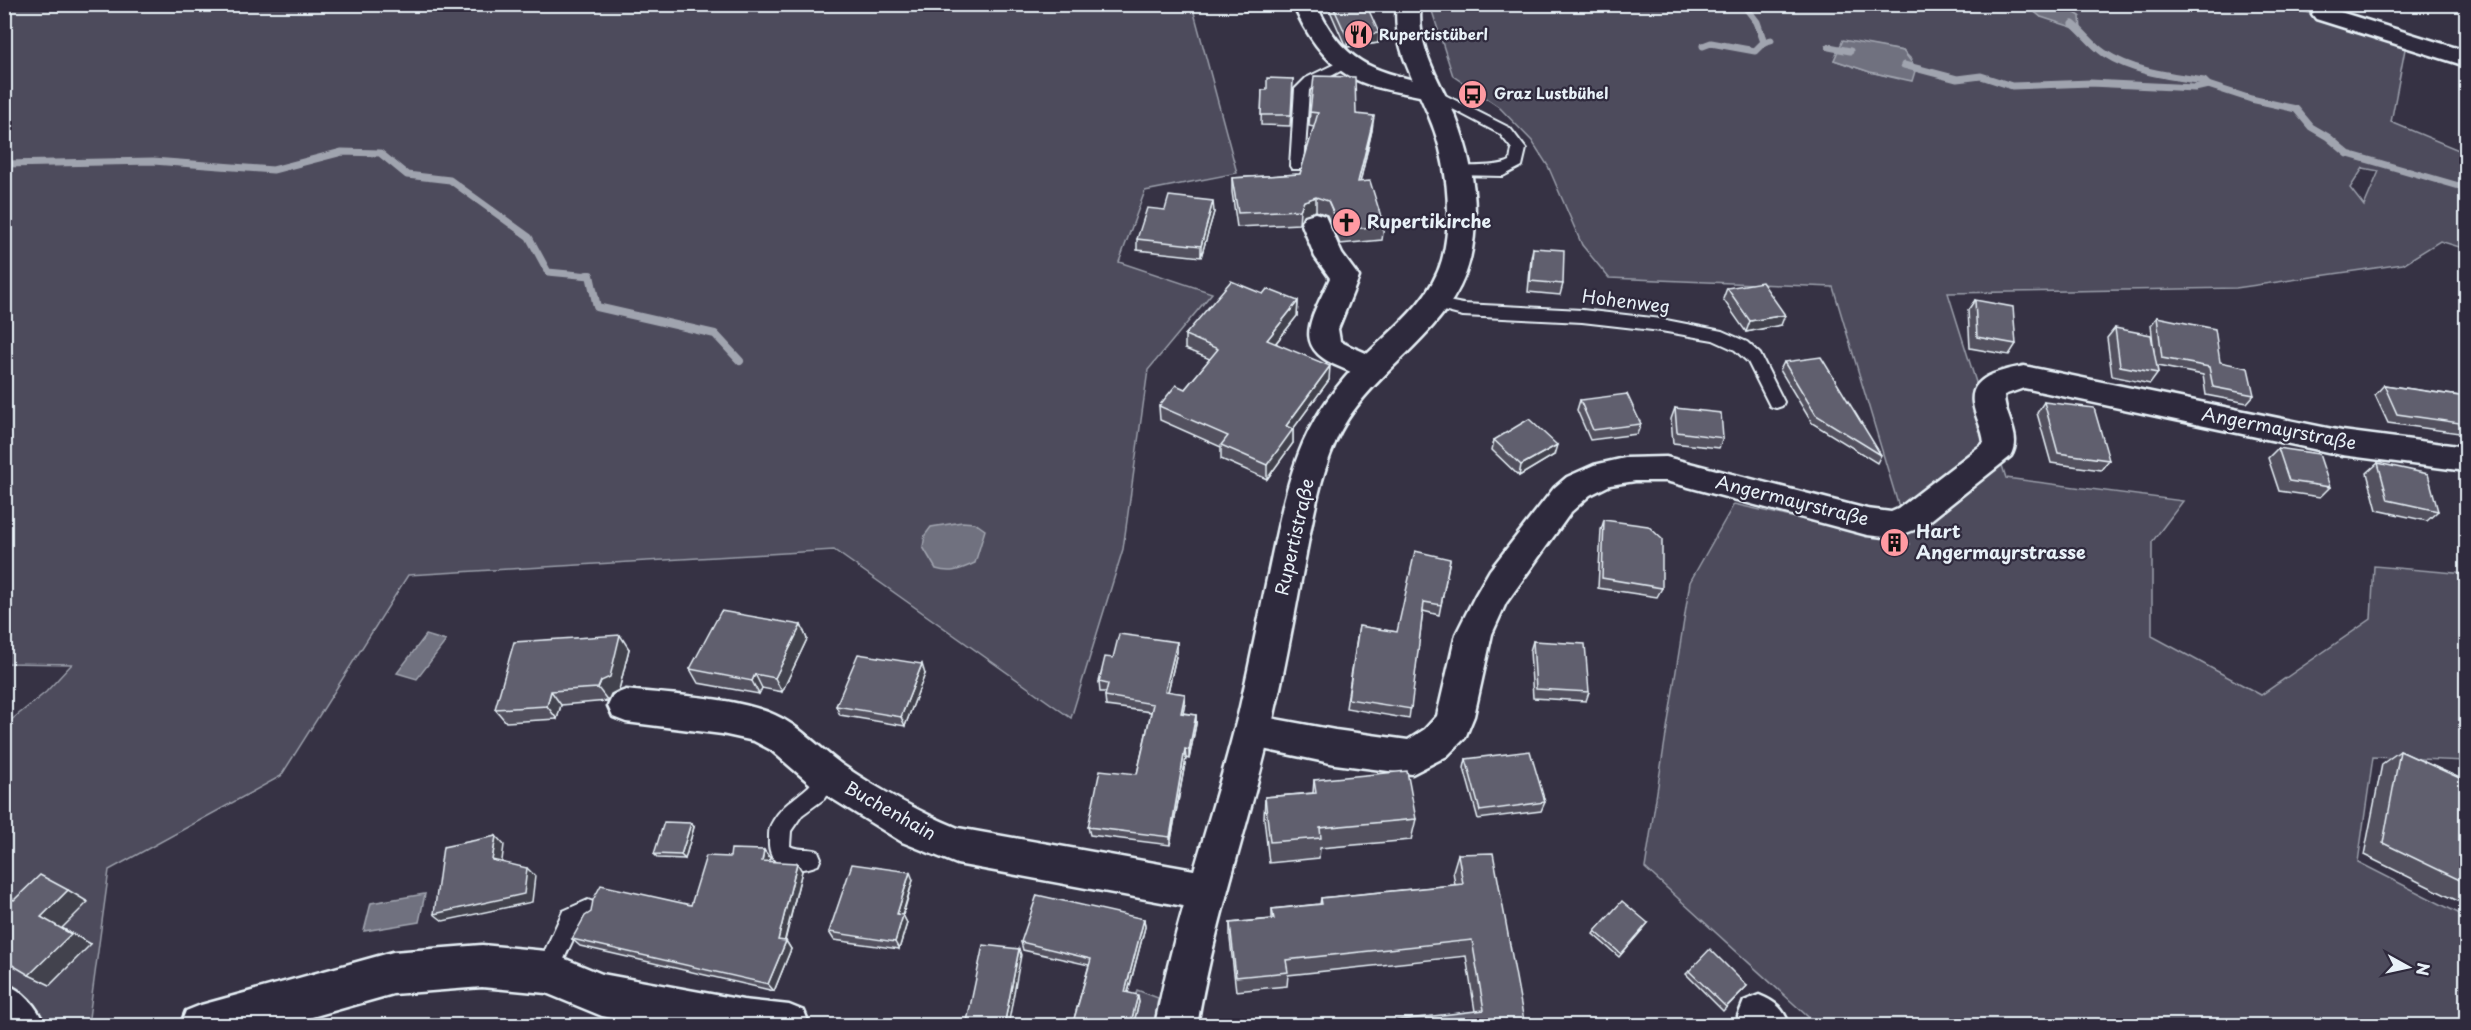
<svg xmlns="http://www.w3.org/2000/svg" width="2471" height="1030" font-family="'Playpen Sans',sans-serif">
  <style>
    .green { fill: #4d4b5c; stroke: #9a9eaa; stroke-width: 1.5; fill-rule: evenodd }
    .water { fill: #70717f; stroke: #a0a4af; stroke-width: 1.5 }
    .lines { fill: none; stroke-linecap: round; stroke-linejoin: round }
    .stream-far1 { stroke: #a0a4af; stroke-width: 7 }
    .stream { stroke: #a0a4af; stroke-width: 8 }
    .service-casing { stroke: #e8f1f8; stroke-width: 4 }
    .minor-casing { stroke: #e8f1f8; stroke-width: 5 }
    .secondary-casing { stroke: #e8f1f8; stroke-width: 5 }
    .service { fill: #2f2a3d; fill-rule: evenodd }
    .minor { fill: #2f2a3d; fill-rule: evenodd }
    .secondary { fill: #2f2a3d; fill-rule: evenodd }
    .wall { fill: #53515f; stroke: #e8f1f8; stroke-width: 1.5 }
    .shaded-wall { fill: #43424d; stroke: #e8f1f8; stroke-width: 1.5 }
    .building { fill: #605e6e; stroke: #e8f1f8; stroke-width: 1.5 }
    .labels { text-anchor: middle; stroke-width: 4.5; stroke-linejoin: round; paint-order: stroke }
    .far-poi-label { font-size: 15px; font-weight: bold; fill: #e8f1f8; stroke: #2f2a3d; text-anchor: start }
    .poi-label { font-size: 18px; font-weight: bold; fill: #e8f1f8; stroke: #2f2a3d; text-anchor: start }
    .street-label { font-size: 18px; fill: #e8f1f8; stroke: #2f2a3d }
  </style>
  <rect width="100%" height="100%" fill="#363244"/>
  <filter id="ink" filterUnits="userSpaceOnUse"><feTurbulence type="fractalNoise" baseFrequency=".0167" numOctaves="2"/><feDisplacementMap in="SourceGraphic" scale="12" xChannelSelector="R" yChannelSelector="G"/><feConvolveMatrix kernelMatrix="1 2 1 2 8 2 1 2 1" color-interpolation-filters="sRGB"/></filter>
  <g filter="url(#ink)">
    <!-- green -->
    <g class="green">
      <path d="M2026,4L2041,17L2080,16L2062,5L2289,4L2286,6L2406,44L2391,122L2466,153V249L2440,241L2403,264L2236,288L1948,293L2006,478L2183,501L2152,542V636L2261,695L2371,619L2374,566L2466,574V761L2373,757L2358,862L2466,917V1025H1817L1645,868L1690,582L1734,504L1910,544L1833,287L1609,278L1582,245L1548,166L1532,141L1499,107L1453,76L1430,5ZM1843,41L1903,51L1912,60L1899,79L1870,72L1834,60ZM2363,168L2379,171L2364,206L2350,188Z"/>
      <path d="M5,5H1192L1237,173L1145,191L1119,262L1212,293L1148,370L1123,549L1071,718L834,550L408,575L281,776L109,870L88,1025H5V725L46,692L72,664L5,663Z"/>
      <path d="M1137,990L1158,998L1154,1025L1133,1026L1134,1001Z"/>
    </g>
    <!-- water -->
    <g class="water">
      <path d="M2026,5H2062L2080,16L2081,30L2041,17Z"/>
      <path d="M1843,40L1903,51L1916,68L1912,81L1870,72L1834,60Z"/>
      <path d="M962,522L975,523L985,530L975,563C961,569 952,574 936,569L923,547L925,535L931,527Z"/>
      <path d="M426,635L446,641L417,679L397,673Z"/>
      <path d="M425,894L419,922L364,931L371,903Z"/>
    </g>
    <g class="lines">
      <!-- stream-far1 -->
      <g class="stream-far1">
        <path d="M1743,4L1757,22L1764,42"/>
        <path d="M2073,24C2084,33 2092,45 2104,53C2133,72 2170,76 2204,81L2208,85"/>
        <path d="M1703,46L1711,43L1755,51L1764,42L1771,40"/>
        <path d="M1829,47L1850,51"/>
        <path d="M1904,65L1957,79L1981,76L2012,86L2090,83L2195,88L2208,85L2251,99L2296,109L2311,127L2328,137L2348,154L2466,188"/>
        <path d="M4,164L153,161L273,170L342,152L380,153L407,175L450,180L529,237L548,272L590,276"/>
      </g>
      <!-- stream -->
      <path class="stream" d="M587,275H590L597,307L715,334L740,361"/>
      <defs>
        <g id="service">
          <path d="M1345,59L1352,63L1350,66L1316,84L1309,90L1304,166L1302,169H1292L1290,166L1295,89L1306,78Z"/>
          <path d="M1429,87L1510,128L1526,149L1522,166L1503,176L1452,175L1450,172C1459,162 1493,170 1510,161L1512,149L1500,134L1424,94L1422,91Z"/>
          <path d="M1437,299L1463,304L1582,310L1661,319L1722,331L1747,342L1760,354L1784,402L1782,406L1776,408L1770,406L1748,362L1735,350L1713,340L1661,331L1582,322L1463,316L1431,308L1429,304L1431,300Z"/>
          <path d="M828,767L835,769L838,776L824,799L802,815L791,831L790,846C798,851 808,847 818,851L821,858L818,865C794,875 767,868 769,839C769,832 769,827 773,821C782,805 796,798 809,786C816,778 818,770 828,767Z"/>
          <path d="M588,900L596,903L599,911L596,919L579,927L554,980L546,983L538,980L535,972L563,911Z"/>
        </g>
        <g id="minor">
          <path d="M1293,4H1316C1345,68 1377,71 1438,86L1441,91L1438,96L1429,98C1404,92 1374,90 1351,77C1325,63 1304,31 1293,4Z"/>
          <path d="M2324,7L2466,51V66L2316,19L2312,14L2316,9Z"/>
          <path d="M1315,213L1325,216L1342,254L1359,277L1338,329L1340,341C1354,350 1378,354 1386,368L1382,376C1367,380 1356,374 1342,368C1288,347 1313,317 1330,278L1315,257L1301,222L1305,216Z"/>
          <path d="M2024,366L2342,431L2466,447V471L2342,455L2024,388L2004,395C2004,417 2023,436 2011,456L1922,527L1893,538L1867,535L1666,481H1635L1610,485L1590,495L1571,512L1506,603L1492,634L1474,716L1465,738L1447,756L1412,774L1335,764L1253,747L1240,743L1234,731L1240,719L1253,715L1335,730L1408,740L1425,729L1437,716L1456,634L1475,596L1490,570L1554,488L1567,477L1594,465L1625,458L1666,457L1867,509L1891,512L1898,509L1984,443C1983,429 1975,417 1973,403C1969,375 2005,370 2024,366Z"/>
          <path d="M626,690C670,695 736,697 775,715C801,727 818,747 841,764C876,788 919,812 958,828L1205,872L1219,877L1225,891L1219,905L1205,910L957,864L902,842L815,788L771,750L754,741L722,734L626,722L613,717L608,706L613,695Z"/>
          <path d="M482,945L546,951L602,974L743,1000L789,1005L804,1011L810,1026H652L602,1016L546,993L482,987L393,994L280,1026H180L186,1011L201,1005L393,952Z"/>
          <path d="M4,983C24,991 37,1006 45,1026H4Z"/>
          <path d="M1759,995C1776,1002 1783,1008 1790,1026H1742L1738,1016L1744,1001Z"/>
        </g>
        <path id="secondary" d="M1397,4H1421C1415,46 1440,81 1456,118C1473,160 1481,214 1470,259C1452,336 1365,371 1335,443C1320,478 1313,517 1306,554C1296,606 1287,659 1275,711C1252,816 1215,918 1197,1026H1155C1175,918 1213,817 1239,711C1251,659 1261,607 1272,555C1280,517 1288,478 1303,443C1317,411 1339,382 1363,358C1393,328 1430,302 1442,260C1454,215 1447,157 1428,114C1413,78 1392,44 1397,4Z"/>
      </defs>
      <!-- service casing -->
      <use href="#service" class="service-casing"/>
      <!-- minor casing -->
      <use href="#minor" class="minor-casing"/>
      <!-- secondary casing -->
      <use href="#secondary" class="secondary-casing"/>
      <!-- service -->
      <use href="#service" class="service"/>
      <!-- minor -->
      <use href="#minor" class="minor"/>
      <!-- secondary -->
      <use href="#secondary" class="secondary"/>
    </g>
    <!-- wall -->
    <g class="wall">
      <path d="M1243,4H1276V10L1244,11Z"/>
      <path d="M1327,4H1366L1378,43L1347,47L1345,45Z"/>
      <path d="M1293,79L1290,126L1261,125L1262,90H1267Z"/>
      <path d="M1310,112L1356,114L1372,130L1360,182L1384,226L1382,240L1340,244L1327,215L1316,211L1303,215L1299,224L1237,227L1232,192V178L1300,174L1314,127L1309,126Z"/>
      <path d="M1165,210L1214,212L1201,257L1137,250V239Z"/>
      <path d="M1533,248L1563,284L1560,295L1528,292L1531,258Z"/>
      <path d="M1727,288L1781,325L1746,332L1723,299Z"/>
      <path d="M1263,294L1298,301L1297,316L1276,343L1329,380L1293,429V443L1267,479L1221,459V447L1160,420L1159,406L1185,389L1210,359L1185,349V335Z"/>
      <path d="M1975,300L2016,344L2009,355L1970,348L1968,310Z"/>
      <path d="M2157,317L2220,362L2254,395L2247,403L2206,395L2203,375L2157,366L2158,373L2150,384L2112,376L2107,338L2115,328L2154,353L2151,325Z"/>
      <path d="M1784,362L1881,455L1877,463L1812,423L1780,370Z"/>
      <path d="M2384,385L2466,397V434L2388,423L2375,395Z"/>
      <path d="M1580,400L1641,424L1637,434L1590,440L1577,410Z"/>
      <path d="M2044,402L2109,460L2101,470L2051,463L2037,413Z"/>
      <path d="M1675,408L1723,438L1719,448L1673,443L1671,419Z"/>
      <path d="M1494,440L1554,455L1519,476L1492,450Z"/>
      <path d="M2278,448L2330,487L2320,497L2279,491L2268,458Z"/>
      <path d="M2378,463L2438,511L2427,521L2377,510L2367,473Z"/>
      <path d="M1604,520L1662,588L1657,597L1598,588L1601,530Z"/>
      <path d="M1450,559L1439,615L1423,611L1409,719L1346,708L1359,626L1397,632Z"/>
      <path d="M801,625L807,639L782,692L762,688L759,694L698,683L690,669Z"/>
      <path d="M1533,641L1589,692L1586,701L1533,698L1530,651Z"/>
      <path d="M1177,642V652L1168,692L1185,694V703L1183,713L1196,715V724L1189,759L1186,758L1170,845L1090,835L1088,827L1137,774L1151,712L1106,706L1105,696L1106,692H1100L1099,682L1113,658Z"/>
      <path d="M629,649L619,690L611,694L608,701L561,705L557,719L506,722L495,709Z"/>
      <path d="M925,674L905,726L840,715L836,706Z"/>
      <path d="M2400,751L2466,781V905L2364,855L2382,764Z"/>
      <path d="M1466,759L1545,802L1541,811L1478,819L1464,768Z"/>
      <path d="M1314,780L1416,819L1411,840L1320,848L1319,858L1269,863L1264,818L1265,797L1313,793Z"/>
      <path d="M694,827L685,859L658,858L654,854Z"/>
      <path d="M1458,854L1525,1026L1475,1011L1466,956L1288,975L1287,986L1236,991L1230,939V923L1272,919V909L1320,904L1321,898L1455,885L1453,871Z"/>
      <path d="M770,858L769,861L802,871L785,941H786L791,949L774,991L580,946L572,939L691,905Z"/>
      <path d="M913,880L903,915L907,923L899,949L834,940L829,932Z"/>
      <path d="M1144,919L1145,927L1128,993L1139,1002L1133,1026H1072L1089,965L1023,950L1021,942Z"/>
      <path d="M1648,923L1619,957L1593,934L1595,931Z"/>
      <path d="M1689,971L1747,986L1723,1011L1686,974Z"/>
    </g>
    <!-- shaded-wall -->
    <g class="shaded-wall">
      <path d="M1379,33L1378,43L1347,47L1348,36Z"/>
      <path d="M1374,116L1372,130L1357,196L1358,182Z"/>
      <path d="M1316,197V211L1303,215L1299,224L1300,210L1304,201Z"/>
      <path d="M1213,201L1214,212L1201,257V246Z"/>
      <path d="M1298,301L1297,316L1267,354V340Z"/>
      <path d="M1785,315L1781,325L1746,332L1750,321Z"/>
      <path d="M1330,366L1329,380L1293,429V443L1267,479V465L1286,426Z"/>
      <path d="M1557,445L1554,455L1519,476L1521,465Z"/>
      <path d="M801,625L807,639L782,692L775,678Z"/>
      <path d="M620,635L629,649L619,690L611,694L608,701L598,688Z"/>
      <path d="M1177,642V652L1166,700L1165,691Z"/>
      <path d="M922,664L925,674L905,726L901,717Z"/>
      <path d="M755,674L762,688L759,694L752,681Z"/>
      <path d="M551,691L561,705L557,719L547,706Z"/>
      <path d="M1185,694V703L1181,722V713Z"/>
      <path d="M1196,715V724L1189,759V750Z"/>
      <path d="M1185,749L1186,758L1170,845V837Z"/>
      <path d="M691,823L694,827L685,859L681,855Z"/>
      <path d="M496,836L504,845L501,868L492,860Z"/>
      <path d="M764,850L770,858L768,869L762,861Z"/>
      <path d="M797,863L802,871L783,947L778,940Z"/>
      <path d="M527,868L535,876L532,902L443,921L434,914Z"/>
      <path d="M910,872L913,880L900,922L897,914Z"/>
      <path d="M68,890L88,902L62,928L91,944L50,985L29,975L41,917Z"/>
      <path d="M903,915L907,923L899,949L895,942Z"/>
      <path d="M1144,919L1145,927L1126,999L1125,992Z"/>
      <path d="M786,941L791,949L774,991L768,984Z"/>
      <path d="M1019,949L1021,955L1008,1026H1004Z"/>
      <path d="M1138,995L1139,1002L1133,1026H1130Z"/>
    </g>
    <!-- building -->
    <g class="building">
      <path d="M1332,4H1366L1379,33L1348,36L1346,35Z"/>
      <path d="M1314,76L1355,77L1356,114L1374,116L1358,182L1370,181L1384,226L1341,230L1328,201L1316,197L1304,201L1300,210L1238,213L1232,178L1300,174L1318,113L1310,112Z"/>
      <path d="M1267,78L1293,79L1291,115H1261L1262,90H1267Z"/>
      <path d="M1169,196L1213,201L1201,246L1137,239L1147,208L1165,210Z"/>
      <path d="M1533,248L1564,250L1563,284L1530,281Z"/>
      <path d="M1231,281L1263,294L1267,289L1298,301L1267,340L1330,366L1286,426L1293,429L1267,465L1221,445L1228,436L1159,406L1176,385L1185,389L1218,349L1185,335Z"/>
      <path d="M1762,282L1785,315L1750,321L1727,288Z"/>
      <path d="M1975,300L2013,307L2016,344L1977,337Z"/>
      <path d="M2157,317L2215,329L2220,362L2248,368L2254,395L2213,387L2209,367L2162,358Z"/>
      <path d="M2115,328L2151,335L2158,373L2120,366Z"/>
      <path d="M1821,357L1881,455L1816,415L1784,362Z"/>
      <path d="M2384,385L2466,397V424L2397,414Z"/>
      <path d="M1627,394L1641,424L1593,430L1580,400Z"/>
      <path d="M2044,402L2094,408L2109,460L2058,453Z"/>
      <path d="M1675,408L1721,413L1723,438L1677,432Z"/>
      <path d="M1529,419L1557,445L1521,465L1494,440Z"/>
      <path d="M2278,448L2319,454L2330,487L2289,481Z"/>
      <path d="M2378,463L2428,474L2438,511L2388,500Z"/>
      <path d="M1604,520L1648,526L1662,539V588L1602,578Z"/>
      <path d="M1415,551L1450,559L1441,605L1424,602L1411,709L1348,699L1359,626L1397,632Z"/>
      <path d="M721,611L801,625L775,678L755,674L752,681L690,669Z"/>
      <path d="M1119,634L1177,642L1165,691L1185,694L1181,713L1196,715L1189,750L1185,749L1170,837L1088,827L1100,770L1137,774L1153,704L1105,696L1108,684L1099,682L1105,657L1113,658Z"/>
      <path d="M620,635L610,677L601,681L598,688L551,691L547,706L495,709L514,642Z"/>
      <path d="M1533,641L1585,644L1589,692L1536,689Z"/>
      <path d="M858,654L922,664L901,717L836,706Z"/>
      <path d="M1530,751L1545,802L1480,811L1466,759Z"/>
      <path d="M2400,751L2466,781V883L2383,843Z"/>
      <path d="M1407,771L1416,819L1320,828L1321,838L1270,842L1265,797L1316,793L1314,780Z"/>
      <path d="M664,822L691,823L681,855L654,854Z"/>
      <path d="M496,836L492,860L527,868L524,894L434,914L443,847Z"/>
      <path d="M731,849L764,850L762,861L797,863L778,940L786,941L768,984L572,939L585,916L591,912L593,900L601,885L691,905L706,856L730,857Z"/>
      <path d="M1493,853L1525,1026H1348L1484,1010L1472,940L1286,960L1288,972L1236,977L1230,923L1274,919L1272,909L1322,904L1321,898L1463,884L1458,854Z"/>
      <path d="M852,864L910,872L897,914L903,915L895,942L829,932Z"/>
      <path d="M40,875L68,890L41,917L71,934L29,975L4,960V895L14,900Z"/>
      <path d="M1037,895L1144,919L1125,992L1138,995L1130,1026H1072L1091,959L1021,942Z"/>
      <path d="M1622,901L1648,923L1621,954L1595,931Z"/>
      <path d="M983,945L1019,949L1004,1026H966Z"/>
      <path d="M1710,949L1747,986L1726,1007L1689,971Z"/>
    </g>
  </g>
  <!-- icons -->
  <defs>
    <symbol id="restaurant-disc" viewBox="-11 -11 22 22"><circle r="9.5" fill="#ff9aa2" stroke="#2f2a3d"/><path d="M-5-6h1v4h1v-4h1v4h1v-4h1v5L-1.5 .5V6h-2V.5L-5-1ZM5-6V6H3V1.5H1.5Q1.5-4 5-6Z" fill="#111"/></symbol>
    <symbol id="bus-disc" viewBox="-11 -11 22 22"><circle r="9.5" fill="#ff9aa2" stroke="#2f2a3d"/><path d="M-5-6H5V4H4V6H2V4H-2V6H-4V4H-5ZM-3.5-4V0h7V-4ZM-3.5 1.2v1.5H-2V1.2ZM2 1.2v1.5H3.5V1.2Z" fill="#111"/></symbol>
    <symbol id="church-disc" viewBox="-11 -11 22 22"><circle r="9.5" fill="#ff9aa2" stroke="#2f2a3d"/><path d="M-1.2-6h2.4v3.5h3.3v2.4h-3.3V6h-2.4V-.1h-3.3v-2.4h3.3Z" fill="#111"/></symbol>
    <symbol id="building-disc" viewBox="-11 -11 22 22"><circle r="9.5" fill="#ff9aa2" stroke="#2f2a3d"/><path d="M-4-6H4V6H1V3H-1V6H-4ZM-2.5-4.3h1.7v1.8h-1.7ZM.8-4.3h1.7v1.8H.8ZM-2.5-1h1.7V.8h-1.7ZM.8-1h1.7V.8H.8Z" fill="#111"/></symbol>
  </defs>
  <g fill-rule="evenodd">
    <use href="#restaurant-disc" x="1342" y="18" width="33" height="33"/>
    <use href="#bus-disc" x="1456" y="78" width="33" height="33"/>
    <use href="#church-disc" x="1330" y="206" width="33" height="33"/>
    <use href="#building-disc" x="1878" y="526" width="33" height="33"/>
  </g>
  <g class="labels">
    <!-- far-poi labels -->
    <g class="far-poi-label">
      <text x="1379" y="40">Rupertistüberl</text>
      <text x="1494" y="99">Graz Lustbühel</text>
    </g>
    <!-- poi labels -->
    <g class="poi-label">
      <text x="1367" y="228">Rupertikirche</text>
      <text x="1916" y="538">Hart<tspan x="1916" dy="21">Angermayrstrasse</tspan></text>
    </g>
    <!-- street labels -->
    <g class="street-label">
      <text transform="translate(1626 302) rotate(7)" y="6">Hohenweg</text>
      <text transform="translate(2279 429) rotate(11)" y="6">Angermayrstraße</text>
      <text transform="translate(1792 501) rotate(14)" y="6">Angermayrstraße</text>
      <text transform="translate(1295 537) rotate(-77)" y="6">Rupertistraße</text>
      <text transform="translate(890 811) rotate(29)" y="6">Buchenhain</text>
    </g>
  </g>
  <!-- margin -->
  <rect width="2471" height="1030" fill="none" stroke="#2f2a3d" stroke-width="24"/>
  <rect x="12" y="12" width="2447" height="1006" fill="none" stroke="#e8f1f8" stroke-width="2" filter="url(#ink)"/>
  <!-- north arrow -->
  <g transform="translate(2408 967) rotate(98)" stroke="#2f2a3d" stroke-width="4.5" paint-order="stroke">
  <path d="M0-4.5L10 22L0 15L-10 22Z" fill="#e8f1f8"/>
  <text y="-9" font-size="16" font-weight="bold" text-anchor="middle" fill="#e8f1f8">N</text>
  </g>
</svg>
